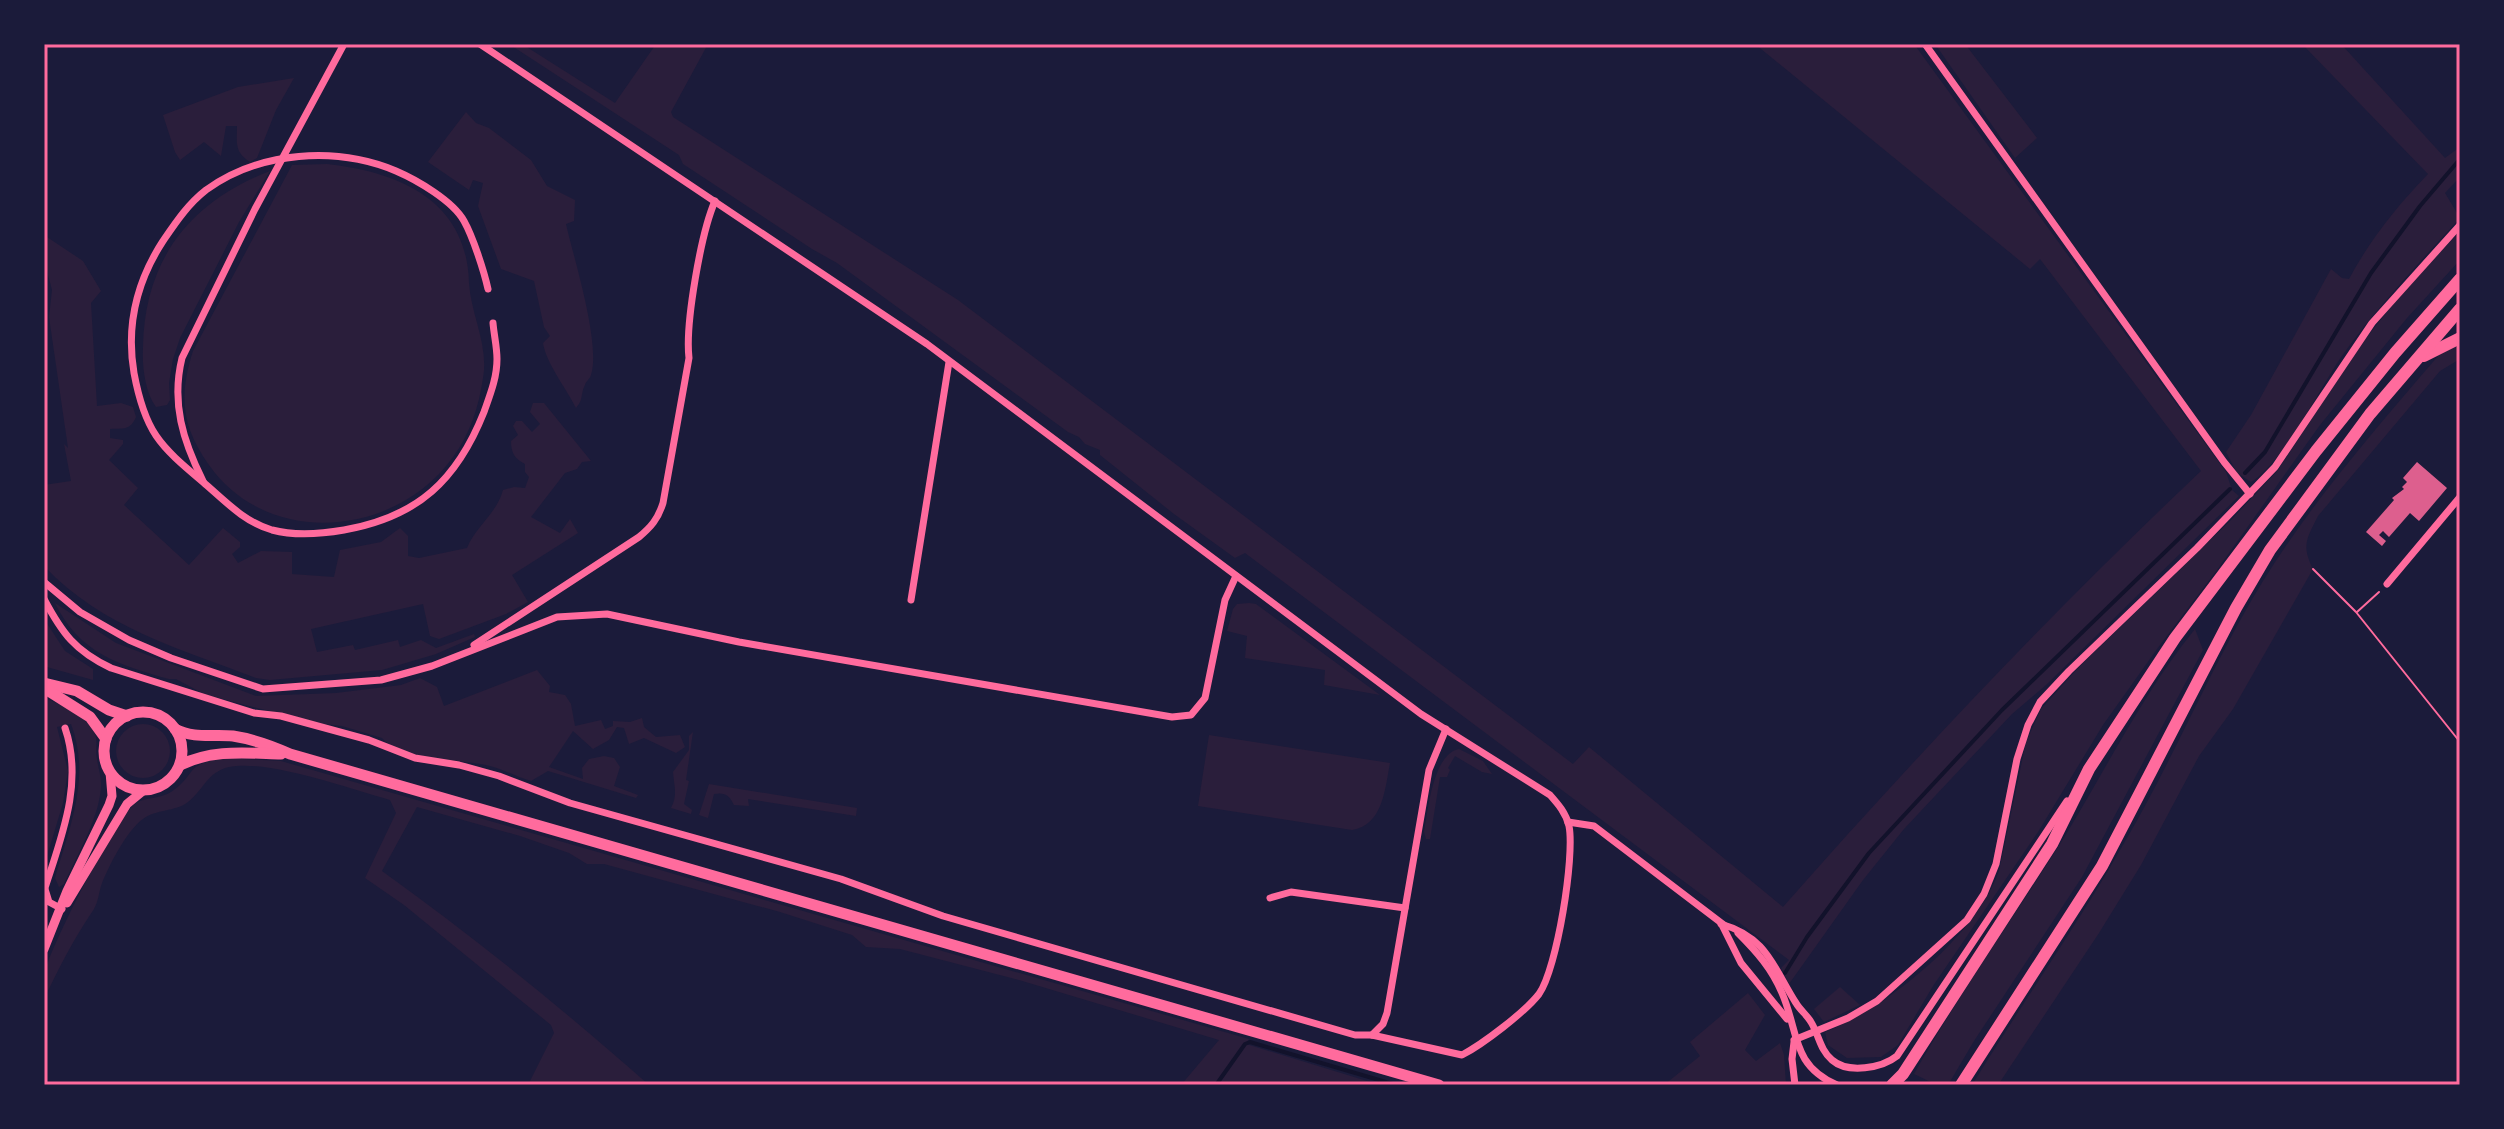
<svg xmlns="http://www.w3.org/2000/svg" width="2504" height="1129" font-family="'Work Sans',sans-serif">
  <style>
    .green { fill: #2a1e3b }
    .lines { fill: none; stroke-linecap: round; stroke-linejoin: round }
    .stream { stroke: #12122b; stroke-width: 4 }
    .building { fill: #dd5f8e }
    .path { stroke: #ff6b9d; stroke-width: 2 }
    .minor { stroke: #ff6b9d; stroke-width: 7 }
    .tertiary { stroke: #ff6b9d; stroke-width: 9 }
    .primary { stroke: #ff6b9d; stroke-width: 11 }
    .trunk { stroke: #ff6b9d; stroke-width: 12 }
    .neatline { fill: none; stroke: #ff6b9d; stroke-width: 3 }
  </style>
  <rect width="100%" height="100%" fill="#1b1b3a"/>
  <!-- green -->
  <g class="green">
    <path d="M509,44H522L615,103L656,44H708L671,112L673,117L958,300L1573,764L1589,747L1783,907C1916,756 2055,609 2201,471L2040,259L2030,269L1755,44H1914L2226,472L2232,490L2239,496L2046,685L2012,714L1904,829L1863,880L1789,984L1781,968L1789,960L1245,553L1235,558L1174,514L1100,455V450L1085,444L1079,437L1068,432L837,263L812,249L683,164L679,155Z"/>
    <path d="M1935,44H1965L2037,138L2015,158Z"/>
    <path d="M2302,44H2341L2445,158L2460,147V177L2445,193L2460,218C2420,262 2379,305 2344,353C2320,387 2284,462 2251,482L2237,473L2226,452L2251,415L2331,269L2342,278L2349,279C2370,240 2397,206 2428,174Z"/>
    <path d="M294,78L276,110L257,158L250,162C234,152 237,143 237,126H226L221,156L204,142L180,160L175,152L163,115L238,87Z"/>
    <path d="M466,112L476,123L489,128L531,160L547,186L575,200L574,221L566,224C574,259 601,344 591,375C590,379 586,381 585,385C580,395 584,399 576,408C566,388 546,363 543,343L550,336L544,327L534,281L501,269L478,206L483,183L473,180L469,190L428,162Z"/>
    <path d="M327,164C399,172 467,200 469,283C471,315 489,346 483,378C479,406 470,434 453,457C396,537 268,549 209,465C181,426 179,395 193,351L292,165Z"/>
    <path d="M270,171L239,222L180,338L173,359L169,383L170,400L167,405L156,407C145,392 142,366 143,348C144,260 190,202 270,171Z"/>
    <path d="M2460,231V260L2407,318L2320,425L2217,570L2157,649L2103,725L2038,832L1933,986L1898,1045L1881,1057L1847,1058L1828,1045L1825,1032C1888,1007 1975,937 1999,871L2026,742L2041,709L2079,667L2230,521L2278,470L2359,347L2398,298Z"/>
    <path d="M44,235L83,261L101,291L91,303L97,406L121,403L133,407L136,417C130,431 123,428 110,429V438L123,440V444L109,460L138,488L124,505L189,565L223,528L240,542V547L232,554L238,563L261,551L292,552V574L334,577L340,550L381,542L400,528L408,536V556L419,558L467,548C476,526 497,513 503,490L514,487L525,488L529,477L525,472V464C515,459 511,453 511,441L518,435L513,426L516,421H522L532,432L540,424L530,412L533,403H544L591,461L582,462L577,469L565,473L531,517L560,533L570,519L578,533L512,575L528,602L506,614L439,639L430,636L423,604L311,629L317,652L353,645L355,650L398,640L400,647L421,640L436,648L474,634L475,637L436,654L382,670L270,680L256,678C178,648 103,628 44,566V485L71,481L64,444L68,448L49,317L52,290L47,271L44,270Z"/>
    <path d="M2460,343V359L2440,371L2318,516C2307,538 2301,545 2313,569L2233,709L2199,756L2141,865L2099,933L1998,1085H1972C2023,1002 2079,923 2127,838C2176,754 2212,664 2263,581C2310,505 2368,438 2426,370L2439,355Z"/>
    <path d="M55,603L116,643L256,696L336,693L401,685L420,678L437,687L444,706L537,670L550,686L549,692L565,695L571,704L575,726L601,720L605,729L613,726V721L630,722L642,718L644,727L656,737L680,735L685,747L676,753L644,738L629,744L624,728L617,727L609,740L593,749L573,731L549,767L583,779L582,768L589,759L604,756L614,758L620,767L614,786L638,795L636,798L548,771L531,781C517,777 505,770 490,766C462,759 400,760 382,738L342,726L324,724L245,705L204,694L176,679H169C119,665 79,653 55,603Z"/>
    <path d="M1249,603L1256,604L1380,695L1324,685L1325,670L1245,658L1247,636L1227,631L1233,609L1237,604Z"/>
    <path d="M44,619L65,651L93,669V680L47,667L44,660Z"/>
    <path d="M2195,629L2203,650L2082,877L1974,1041L1948,1085H1937L1914,1074C1960,992 2015,916 2065,836C2107,767 2144,692 2195,629Z"/>
    <path d="M44,698C61,704 87,716 95,734C98,741 95,751 97,759C98,767 101,775 101,784C101,815 77,855 64,884L59,887L55,878C70,826 91,777 71,724L57,727L68,771L63,803L44,866Z"/>
    <circle cx="143" cy="751" r="27"/>
    <path d="M693,732L686,780L689,781L684,804L692,810L691,814L671,808C678,795 674,786 673,772L689,750V736Z"/>
    <path d="M1209,735L1390,763C1385,789 1383,825 1352,830L1198,806Z"/>
    <path d="M1459,749L1483,761L1492,774L1482,772L1455,756L1448,768L1450,770L1447,777H1440L1430,839H1426L1424,832C1428,810 1433,754 1459,749Z"/>
    <path d="M224,758L281,761L1249,1039L1246,1044L1380,1085H1181L1219,1040L1019,980L900,949L866,947L852,935L780,912L604,864H587L569,853L520,836L417,807L382,871C475,938 563,1009 649,1085H528L554,1033L551,1025L404,905L365,878L396,813L390,800C350,789 267,759 229,767C207,772 203,791 188,802C175,812 156,809 143,819C127,830 108,867 101,886C99,893 98,902 94,909C74,938 59,968 44,999C44,992 43,983 44,975C48,951 117,815 136,803C146,797 160,799 171,792C198,774 182,765 224,758Z"/>
    <path d="M709,784L857,808L856,816L748,799L749,806L734,805C729,795 725,792 714,794L708,818L699,815Z"/>
    <path d="M1840,987L1860,1005L1824,1022L1814,1009Z"/>
    <path d="M1748,993L1765,1015L1745,1050L1756,1061L1780,1043L1784,1055L1786,1085H1664L1700,1056L1690,1042Z"/>
  </g>
  <g class="lines">
    <!-- stream -->
    <g class="stream">
      <path d="M2245,473L2265,452L2371,273L2420,206L2460,159"/>
      <path d="M1785,973L1807,937L1869,853L2002,710L2230,489"/>
      <path d="M1216,1085L1245,1044L1250,1042L1396,1085"/>
    </g>
  </g>
  <!-- building -->
  <path class="building" d="M2417,462L2447,488L2419,521L2410,513L2389,537L2383,531L2379,535L2386,541L2382,546L2366,532L2394,500L2392,498L2404,489L2402,487L2407,482L2403,478Z"/>
  <g class="lines">
    <!-- path -->
    <g class="path">
      <path d="M2313,569L2356,612L2460,742"/>
      <path d="M2357,612L2379,592"/>
    </g>
    <!-- minor -->
    <g class="minor">
      <path d="M1925,44L2224,462L2250,494"/>
      <path d="M488,289C484,271 473,237 464,221C453,201 417,180 396,171C336,146 260,151 206,190C188,204 176,222 163,241C137,281 126,326 134,373C145,432 159,445 203,482C224,500 244,522 272,530C295,536 321,534 344,530C418,517 457,480 484,412C490,395 497,378 497,359C497,347 494,335 493,323"/>
      <path d="M203,481C183,441 171,403 182,358L255,209L344,44"/>
      <path d="M44,582L80,612L129,640L171,658L263,689L381,680L432,666L557,617L607,614L739,642L1172,717L1191,715L1205,698L1225,600L1236,576"/>
      <path d="M2387,584L2460,497"/>
      <path d="M44,599C62,633 75,651 111,668L254,713L281,716L369,740L415,758L459,765L499,776L570,803L841,879L943,916L1355,1035H1372L1462,1055C1483,1044 1525,1012 1539,994C1557,969 1575,856 1569,826C1566,813 1558,804 1550,795L1421,714L927,344L480,44"/>
      <path d="M911,600L949,362"/>
      <path d="M474,645L639,537C651,527 658,519 663,503L689,358C685,324 701,233 715,201"/>
      <path d="M1568,822L1594,826L1724,925"/>
      <path d="M45,889L49,902L62,909"/>
      <path d="M44,891C61,838 84,783 65,728"/>
      <path d="M1270,898L1291,892L1405,908"/>
      <path d="M1721,924C1767,937 1773,967 1796,1003C1800,1010 1807,1015 1811,1022C1819,1035 1820,1050 1832,1060C1848,1074 1882,1068 1897,1056L2067,801"/>
      <path d="M1722,925L1741,963L1787,1019"/>
      <path d="M1738,933C1757,952 1772,969 1782,993C1799,1032 1791,1065 1837,1085"/>
      <path d="M1372,1035L1383,1024L1387,1013L1429,770L1446,729"/>
      <path d="M1794,1040L1848,1018L1877,1001L1967,920L1984,894L1996,864L2017,759L2028,725L2040,702L2069,671L2197,548L2275,467L2372,323L2460,225"/>
      <path d="M1794,1042L1792,1059L1795,1085"/>
    </g>
    <!-- tertiary -->
    <g class="tertiary">
      <path d="M67,903L127,804L144,790"/>
      <path d="M44,949L67,891L109,805L112,796L110,772"/>
    </g>
    <!-- primary -->
    <g class="primary">
      <path d="M44,683L77,691L109,710L127,716"/>
      <path d="M44,688L90,717L106,739"/>
      <circle cx="143" cy="751" r="39"/>
      <path d="M175,729C194,739 213,734 233,736C253,739 272,746 290,754L1439,1085"/>
      <path d="M180,765C213,749 245,753 281,754"/>
    </g>
    <!-- trunk -->
    <g class="trunk">
      <path d="M2424,356L2460,338"/>
      <path d="M1892,1085L1903,1074L2052,844L2089,769L2175,638L2316,451L2395,353L2460,279"/>
      <path d="M1961,1085L2102,866L2236,608L2270,550L2370,414L2460,309"/>
    </g>
  </g>
  <!-- border -->
  <rect width="2504" height="1129" fill="none" stroke="#1b1b3a" stroke-width="92"/>
  <rect x="46" y="46" width="2412" height="1037" class="neatline"/>
</svg>
